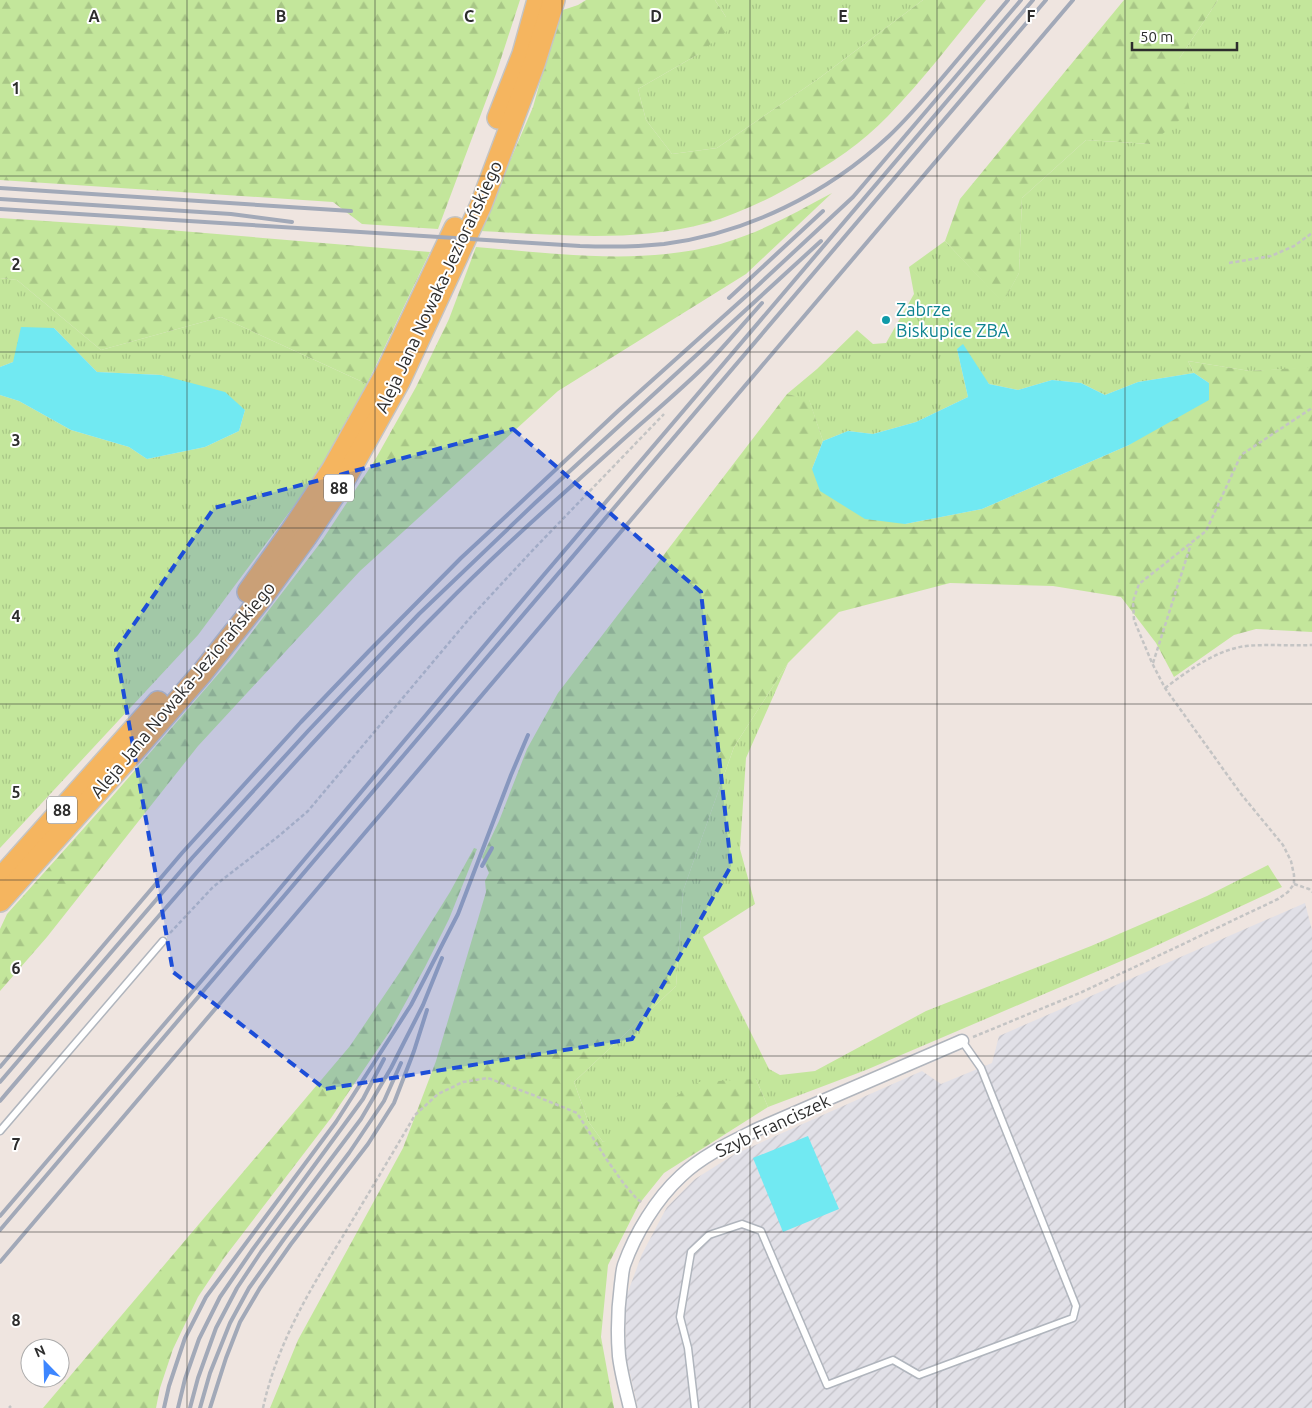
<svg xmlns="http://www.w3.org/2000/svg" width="1312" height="1408" font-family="Ubuntu,sans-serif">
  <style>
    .industrial { fill: url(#industrial-furrows) }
    .grass { fill: url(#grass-tufts) }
    .forest { fill: url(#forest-firs) }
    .water { fill: #71e9f2 }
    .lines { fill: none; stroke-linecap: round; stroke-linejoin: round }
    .lane-casing { stroke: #b0b5bd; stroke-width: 9 }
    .street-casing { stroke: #b0b5bd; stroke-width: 15 }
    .primary-casing { stroke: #c4c4c4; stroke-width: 24 }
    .path { stroke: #c4c4c4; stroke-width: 2.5; stroke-dasharray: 4 2.5; stroke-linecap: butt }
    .lane { stroke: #fff; stroke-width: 6 }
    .street { stroke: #fff; stroke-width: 12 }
    .primary { stroke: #f5b55f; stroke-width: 21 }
    .rail { stroke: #a2a9b8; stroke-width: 4 }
    .marked { fill: #1d4ed8; fill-opacity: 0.2; stroke: #1d4ed8; stroke-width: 4; stroke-dasharray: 10 6; stroke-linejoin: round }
    .grid { fill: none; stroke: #2d2d2d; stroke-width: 1; stroke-opacity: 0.55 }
    .culture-dot { fill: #0f9aa8; stroke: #fff; stroke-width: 2 }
    .labels { text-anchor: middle; stroke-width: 4; stroke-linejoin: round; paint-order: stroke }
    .shield { fill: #fff; stroke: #6c6c6c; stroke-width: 1 }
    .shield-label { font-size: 16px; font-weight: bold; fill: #2d2d2d }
    .street-label { font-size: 18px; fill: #2d2d2d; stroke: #fff }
    .culture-label { font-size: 18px; fill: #0d838f; stroke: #fff; text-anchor: start }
    .grid-label { font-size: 16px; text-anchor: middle; font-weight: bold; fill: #2d2d2d; stroke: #fff; stroke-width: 4; stroke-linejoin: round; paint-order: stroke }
  </style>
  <defs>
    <pattern id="industrial-furrows" width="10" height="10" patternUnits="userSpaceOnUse" patternTransform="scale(1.25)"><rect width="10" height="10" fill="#e1e0e7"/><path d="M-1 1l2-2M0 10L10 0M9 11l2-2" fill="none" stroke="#c1c0c6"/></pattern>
    <pattern id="grass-tufts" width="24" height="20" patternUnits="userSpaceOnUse" patternTransform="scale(1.25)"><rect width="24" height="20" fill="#c3e69b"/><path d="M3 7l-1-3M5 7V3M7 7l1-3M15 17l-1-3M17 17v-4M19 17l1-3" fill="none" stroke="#a8c686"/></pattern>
    <pattern id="forest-firs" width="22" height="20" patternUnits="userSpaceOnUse" patternTransform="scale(1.25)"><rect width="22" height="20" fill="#c3e69b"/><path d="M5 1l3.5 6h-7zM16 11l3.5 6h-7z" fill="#a8c686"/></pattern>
  </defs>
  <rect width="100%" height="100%" fill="#efe5e0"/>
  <!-- industrial -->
  <path class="industrial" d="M1305,903L1312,930V1408H638L626,1356L625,1300L642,1254L667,1207L695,1179L735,1154L922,1071L941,1084L992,1063L999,1036Z"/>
  <!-- grass -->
  <g class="grass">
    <path d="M715,0H923L818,79L717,148L672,154L646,120L638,89L697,55L726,17Z"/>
    <path d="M1218,0H1312V368L1250,371L1188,361L1194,373L1138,382L1105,395L1081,383L1052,380L1018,390L989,384L957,349L968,397L916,422L873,434L848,431L823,441L809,400L787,394L817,369L857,330L873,344L886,343L914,294L909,267L945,241L1003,302L1019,273L1022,198L1086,140L1150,144L1179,59Z"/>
    <path d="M0,278L17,280L101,350L221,317L367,384L317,475L198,635L0,848V395L19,401L71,430L129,447L147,459L205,447L239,431L245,410L162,375L97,372L54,328L13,362L0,367Z"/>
    <path d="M788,663L746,758L740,849L755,904L703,937L769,1069L780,1075L815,1071L926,1011L1091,946L1207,896L1268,865L1282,887L1147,950L866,1070L768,1107L756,1079L603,1142L588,1121L574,1082L676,986L683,891L734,747Z"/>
  </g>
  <!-- forest -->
  <g class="forest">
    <path d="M0,0H520L496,74L438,229L362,224L333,202L0,180Z"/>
    <path d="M586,0H715L726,17L727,31L697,55L638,89L646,120L672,154L717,148L818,79L923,0H986C954,39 923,80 888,116C862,143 832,163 800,181C772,198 738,214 707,223C633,243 556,235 480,231L533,107L560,11L578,5Z"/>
    <path d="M1124,0H1218L1179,59L1190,112L1150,144L1086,140L1022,198L1019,273L1003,303L945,241L960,199Z"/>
    <path d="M832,193L746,274L558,391L360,571L198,746L47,937L0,991V929L7,914L110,799L233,657L321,542L375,460L416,387L449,319L476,247C565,254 661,269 747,235C776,224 804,208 832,193Z"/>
    <path d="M0,218L121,226L430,252L367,384L221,317L101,350L17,280L0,278Z"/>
    <path d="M1188,361L1250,371L1312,367V632L1256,629L1234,635L1174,677L1156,643L1121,597L1053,586L950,583L839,612L788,663L734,747L683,891L676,986L574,1082L588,1121L603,1142L699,1082L756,1079L768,1107L664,1173L639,1204L608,1265L601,1337L614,1408H270L298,1340L403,1148L436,1061L486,892L485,881L489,873L482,857L499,821L527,749L558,693L787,394L809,399L823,441L812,469L905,524L982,509L1129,445L1209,383L1194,373Z"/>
    <path d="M474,848L477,849L449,919L425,967L390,1031L331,1118L224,1258L198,1297L173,1349L160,1388L156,1408H43L350,1046L400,972L450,892Z"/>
  </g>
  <!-- water -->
  <g class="water">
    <path d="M21,327L54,328L97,372L161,375L225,392L245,410L239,431L205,447L147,459L129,447L71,430L19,401L0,395V367L13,362Z"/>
    <path d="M963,344L989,384L1018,390L1052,380L1081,383L1105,395L1138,382L1194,373L1209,383V400L1129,445L982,509L905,524L865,519L820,491L812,469L823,441L848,431L873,434L916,422L968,397L957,349Z"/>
    <path d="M808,1136L839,1209L783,1232L753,1158Z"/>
  </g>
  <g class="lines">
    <defs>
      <g id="lane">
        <path d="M0,1131L163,941"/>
        <path d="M695,1408L688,1348L680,1317L691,1252L709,1235L742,1224L761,1231L827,1385L893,1360L919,1375L1073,1318L1076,1306L981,1068L962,1041"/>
      </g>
      <path id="street" d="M630,1408C626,1391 621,1373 619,1356C617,1332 618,1307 621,1284C622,1278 622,1271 624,1265C635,1234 656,1199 681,1176C703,1155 732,1142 758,1129L962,1041"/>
      <g id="primary">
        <path d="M498,118L523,54L538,0"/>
        <path d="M248,592L292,530L332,470L385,375L455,228"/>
        <path d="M0,879L158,702"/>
        <path d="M0,901L135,750L202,673L263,596L306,537L345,479L399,382L481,205L534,64L554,0"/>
      </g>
    </defs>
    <!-- lane casing -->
    <use href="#lane" class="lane-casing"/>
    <!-- street casing -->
    <use href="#street" class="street-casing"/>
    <!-- primary casing -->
    <use href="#primary" class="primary-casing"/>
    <!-- path -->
    <g class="path">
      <path d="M1229,263L1271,256L1294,246L1312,233"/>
      <path d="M1153,663L1191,544"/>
      <path d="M1165,688C1189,670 1216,650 1246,646C1268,644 1290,646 1312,645"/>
      <path d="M1294,884L1309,889L1312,892"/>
      <path d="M170,933L213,887L280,835L308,811L469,619L531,552L664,414"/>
      <path d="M973,1037L1082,992L1278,899L1288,892L1294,884V875L1291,861L1283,845L1241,794L1165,688L1152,663L1134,620L1133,601L1139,584L1206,531L1241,455L1312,408"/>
      <path d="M9,1408L11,1406"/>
      <path d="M263,1408C277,1344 309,1291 343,1236C367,1196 391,1156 415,1115L438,1094L463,1082L488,1078L533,1095L577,1113L607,1160L624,1184L637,1199L643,1203"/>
    </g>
    <!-- lane -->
    <use href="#lane" class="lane"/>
    <!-- street -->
    <use href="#street" class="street"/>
    <!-- primary -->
    <use href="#primary" class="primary"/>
    <!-- rail -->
    <g class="rail">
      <path d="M0,188L351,211"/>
      <path d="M0,199L231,214L292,222"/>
      <path d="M0,209L580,246C608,247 636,247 664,244C747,233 827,194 889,136C908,118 925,98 942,78C964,52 986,26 1008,0"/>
      <path d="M729,298L823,211"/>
      <path d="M482,866L492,848"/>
      <path d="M0,1067L182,853L301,722L369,651L461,558L518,505L618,411L754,289L853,197L1021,0"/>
      <path d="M0,1082L192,858L308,731L419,614L535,503L821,241"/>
      <path d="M0,1101C143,934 285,765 441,609C497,552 556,500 616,446C647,418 680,391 710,361C728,342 745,322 762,303"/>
      <path d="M0,1216L256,917L542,577L1033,0"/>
      <path d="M0,1230L1046,0"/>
      <path d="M0,1262L1073,0"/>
      <path d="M164,1408L169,1386L185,1338L206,1297L336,1122L411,1005L458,914L511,775L528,735"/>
      <path d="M178,1408L185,1379L199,1339L220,1297L253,1249L363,1099L384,1059"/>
      <path d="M190,1408L198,1378L216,1328L237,1288L261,1252L361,1119L391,1068L423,1005L442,958"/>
      <path d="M200,1408L210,1373L230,1323L249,1288L284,1239L349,1153L384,1101L401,1063"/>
      <path d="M210,1408L226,1358L240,1322L260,1288L291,1244L368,1144L394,1103L414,1051L427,1010"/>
    </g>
  </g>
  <!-- marked area -->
  <path class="marked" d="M513,429L701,592L731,866L632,1039L325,1089L173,972L116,650L214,508Z"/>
  <!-- grid -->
  <path class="grid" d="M187,0V1408M375,0V1408M562,0V1408M750,0V1408M937,0V1408M1125,0V1408M0,176H1312M0,352H1312M0,528H1312M0,704H1312M0,880H1312M0,1056H1312M0,1232H1312"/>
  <!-- markers -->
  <circle class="culture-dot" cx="886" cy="320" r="5"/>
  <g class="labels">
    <!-- shield labels -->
    <g class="shield">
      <rect x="324" y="474.5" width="30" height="27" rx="4"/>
      <rect x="47" y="796.5" width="30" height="27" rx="4"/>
    </g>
    <g class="shield-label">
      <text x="339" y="494">88</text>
      <text x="62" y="816">88</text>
    </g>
    <!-- street labels -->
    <g class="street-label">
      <text transform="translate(439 287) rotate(-65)" y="6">Aleja Jana Nowaka-Jeziorańskiego</text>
      <text transform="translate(183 690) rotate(-50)" y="6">Aleja Jana Nowaka-Jeziorańskiego</text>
      <text transform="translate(773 1126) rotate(-25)" y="6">Szyb Franciszek</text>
    </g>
    <!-- culture labels -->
    <g class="culture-label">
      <text x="896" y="316">Zabrze<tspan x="896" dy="21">Biskupice ZBA</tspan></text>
    </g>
  </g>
  <g class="grid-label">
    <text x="94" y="22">A</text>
    <text x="281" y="22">B</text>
    <text x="469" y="22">C</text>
    <text x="656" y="22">D</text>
    <text x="843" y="22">E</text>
    <text x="1031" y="22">F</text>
    <text x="16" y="94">1</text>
    <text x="16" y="270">2</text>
    <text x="16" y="446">3</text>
    <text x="16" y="622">4</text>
    <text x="16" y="798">5</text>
    <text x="16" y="974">6</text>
    <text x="16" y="1150">7</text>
    <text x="16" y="1326">8</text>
  </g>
  <!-- north arrow -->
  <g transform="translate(45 1363) rotate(337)"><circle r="24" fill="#ffffff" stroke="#ababab"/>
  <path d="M0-4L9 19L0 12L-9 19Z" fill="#3d86ff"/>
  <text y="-8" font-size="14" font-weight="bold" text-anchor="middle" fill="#2d2d2d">N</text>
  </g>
  <!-- scale -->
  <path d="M1132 42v8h105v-8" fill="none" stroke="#2d2d2d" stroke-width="2.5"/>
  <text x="1140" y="42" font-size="15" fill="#2d2d2d" stroke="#ffffff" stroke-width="4" paint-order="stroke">50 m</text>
</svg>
